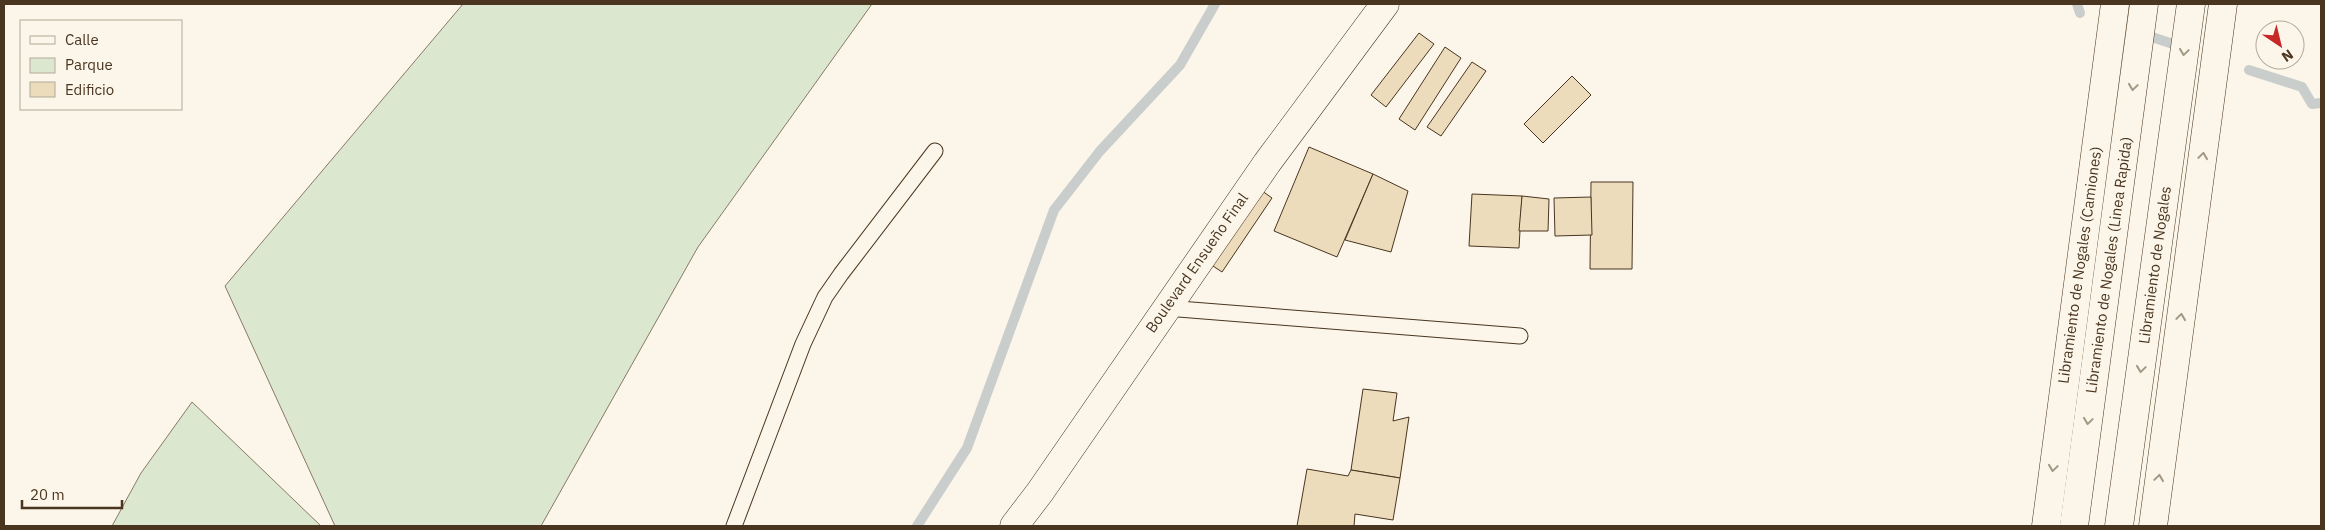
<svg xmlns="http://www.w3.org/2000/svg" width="2325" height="530" font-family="'IBM Plex Sans',sans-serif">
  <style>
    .green { fill: #dce7d0; stroke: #887966 }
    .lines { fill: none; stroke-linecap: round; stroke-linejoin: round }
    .stream { stroke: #c9cecd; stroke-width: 10 }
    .building { fill: #ecdcbc; stroke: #4a3520 }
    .service-casing { stroke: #4a3520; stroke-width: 17 }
    .minor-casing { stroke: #4a3520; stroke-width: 29 }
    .trunk-casing { stroke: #4a3520; stroke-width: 29 }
    .service { stroke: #fbf6e9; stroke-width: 15 }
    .minor { stroke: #fbf6e9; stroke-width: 28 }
    .trunk { stroke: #fbf6e9; stroke-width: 28 }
    .oneway { stroke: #a29684 }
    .labels { text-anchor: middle; stroke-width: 4; stroke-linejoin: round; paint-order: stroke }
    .street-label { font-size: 15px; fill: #4a3520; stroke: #fbf6e9 }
  </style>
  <rect width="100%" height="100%" fill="#fbf6e9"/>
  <!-- green -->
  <g class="green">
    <path d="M463,4H872L698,247L541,526H335L225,286Z"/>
    <path d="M192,402L321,526H112L141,473Z"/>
  </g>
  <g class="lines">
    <!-- stream -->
    <g class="stream">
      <path d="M2077,4L2080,13"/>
      <path d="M2146,35L2182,47"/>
      <path d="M2249,70L2302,87L2312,104L2321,103"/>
      <path d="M917,526L967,448L1054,210L1100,151L1180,65L1215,4"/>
    </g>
  </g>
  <!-- building -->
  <g class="building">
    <path d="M1419,33L1434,44L1386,107L1371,95Z"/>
    <path d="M1445,47L1461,58L1415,130L1399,119Z"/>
    <path d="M1472,62L1486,71L1441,136L1427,127Z"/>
    <path d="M1572,76L1591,95L1543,143L1524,124Z"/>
    <path d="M1309,147L1373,174L1337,257L1274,231Z"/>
    <path d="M1373,174L1408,191L1391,252L1345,240Z"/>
    <path d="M1591,182H1633L1632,269H1590Z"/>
    <path d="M1258,188L1272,198L1222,272L1207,262Z"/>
    <path d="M1472,194L1522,196L1519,248L1469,246Z"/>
    <path d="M1522,196L1549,199L1548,231H1519Z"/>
    <path d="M1591,197L1592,235L1555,236L1554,198Z"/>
    <path d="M1363,389L1397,393L1393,421L1409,417L1400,478L1351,470Z"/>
    <path d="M1307,469L1348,476L1351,470L1400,478L1393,520L1355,514L1354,526H1297Z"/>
  </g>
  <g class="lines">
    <defs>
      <g id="service">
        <path d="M1166,308L1520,336"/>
        <path d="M734,526L803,344L825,297L841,274L935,151"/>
      </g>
      <path id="minor" d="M1014,526L1040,492L1267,163L1385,4"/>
      <g id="trunk">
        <path d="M2046,526L2115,4"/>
        <path d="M2074,526L2144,4"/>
        <path d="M2119,526L2191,4"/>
        <path d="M2153,526L2223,4"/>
      </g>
    </defs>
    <!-- service casing -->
    <use href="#service" class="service-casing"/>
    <!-- minor casing -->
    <use href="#minor" class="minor-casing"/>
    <!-- trunk casing -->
    <use href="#trunk" class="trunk-casing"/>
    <!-- service -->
    <use href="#service" class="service"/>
    <!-- minor -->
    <use href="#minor" class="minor"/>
    <!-- trunk -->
    <use href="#trunk" class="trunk"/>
  </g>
  <!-- one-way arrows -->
  <defs><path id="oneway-chevron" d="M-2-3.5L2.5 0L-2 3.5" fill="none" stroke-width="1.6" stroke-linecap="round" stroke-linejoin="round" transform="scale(1.25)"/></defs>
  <g class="oneway">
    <use href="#oneway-chevron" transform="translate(2184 52) rotate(98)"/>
    <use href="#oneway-chevron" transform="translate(2133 87) rotate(98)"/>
    <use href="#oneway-chevron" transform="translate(2203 156) rotate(-82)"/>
    <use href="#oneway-chevron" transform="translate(2181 317) rotate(-82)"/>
    <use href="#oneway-chevron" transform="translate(2141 369) rotate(98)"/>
    <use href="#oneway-chevron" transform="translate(2088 421) rotate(98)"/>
    <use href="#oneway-chevron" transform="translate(2053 468) rotate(98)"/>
    <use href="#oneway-chevron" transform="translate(2159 478) rotate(-82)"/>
  </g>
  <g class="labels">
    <!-- street labels -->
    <g class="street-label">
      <text transform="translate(1197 263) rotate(-55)" y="5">Boulevard Ensueño Final</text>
      <text transform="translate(2080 265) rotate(-82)" y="5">Libramiento de Nogales (Camiones)</text>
      <text transform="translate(2109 265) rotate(-82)" y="5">Libramiento de Nogales (Linea Rapida)</text>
      <text transform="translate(2155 265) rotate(-82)" y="5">Libramiento de Nogales</text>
    </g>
  </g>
  <!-- border -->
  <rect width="2325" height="530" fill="none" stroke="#4a3520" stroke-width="10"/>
  <!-- legend -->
  <rect x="20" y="20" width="162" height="90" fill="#fbf6e9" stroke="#b4a999"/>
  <rect x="30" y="36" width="25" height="8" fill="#fbf6e9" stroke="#b4a999"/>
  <text x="65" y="45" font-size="15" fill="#4a3520">Calle</text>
  <rect x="30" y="58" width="25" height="15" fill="#dce7d0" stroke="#b4a999"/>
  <text x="65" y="70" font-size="15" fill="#4a3520">Parque</text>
  <rect x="30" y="82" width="25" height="15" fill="#ecdcbc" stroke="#b4a999"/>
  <text x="65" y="95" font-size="15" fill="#4a3520">Edificio</text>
  <!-- north arrow -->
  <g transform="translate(2280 45) rotate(145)"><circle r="24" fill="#fbf6e9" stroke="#b4a999"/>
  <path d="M0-4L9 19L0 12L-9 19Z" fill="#c62828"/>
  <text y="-8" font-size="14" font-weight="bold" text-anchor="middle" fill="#4a3520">N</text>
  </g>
  <!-- scale -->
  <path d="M22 500v8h100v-8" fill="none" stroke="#4a3520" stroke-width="2.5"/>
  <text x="30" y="500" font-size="15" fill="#4a3520" stroke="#fbf6e9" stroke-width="4" paint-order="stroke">20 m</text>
</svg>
